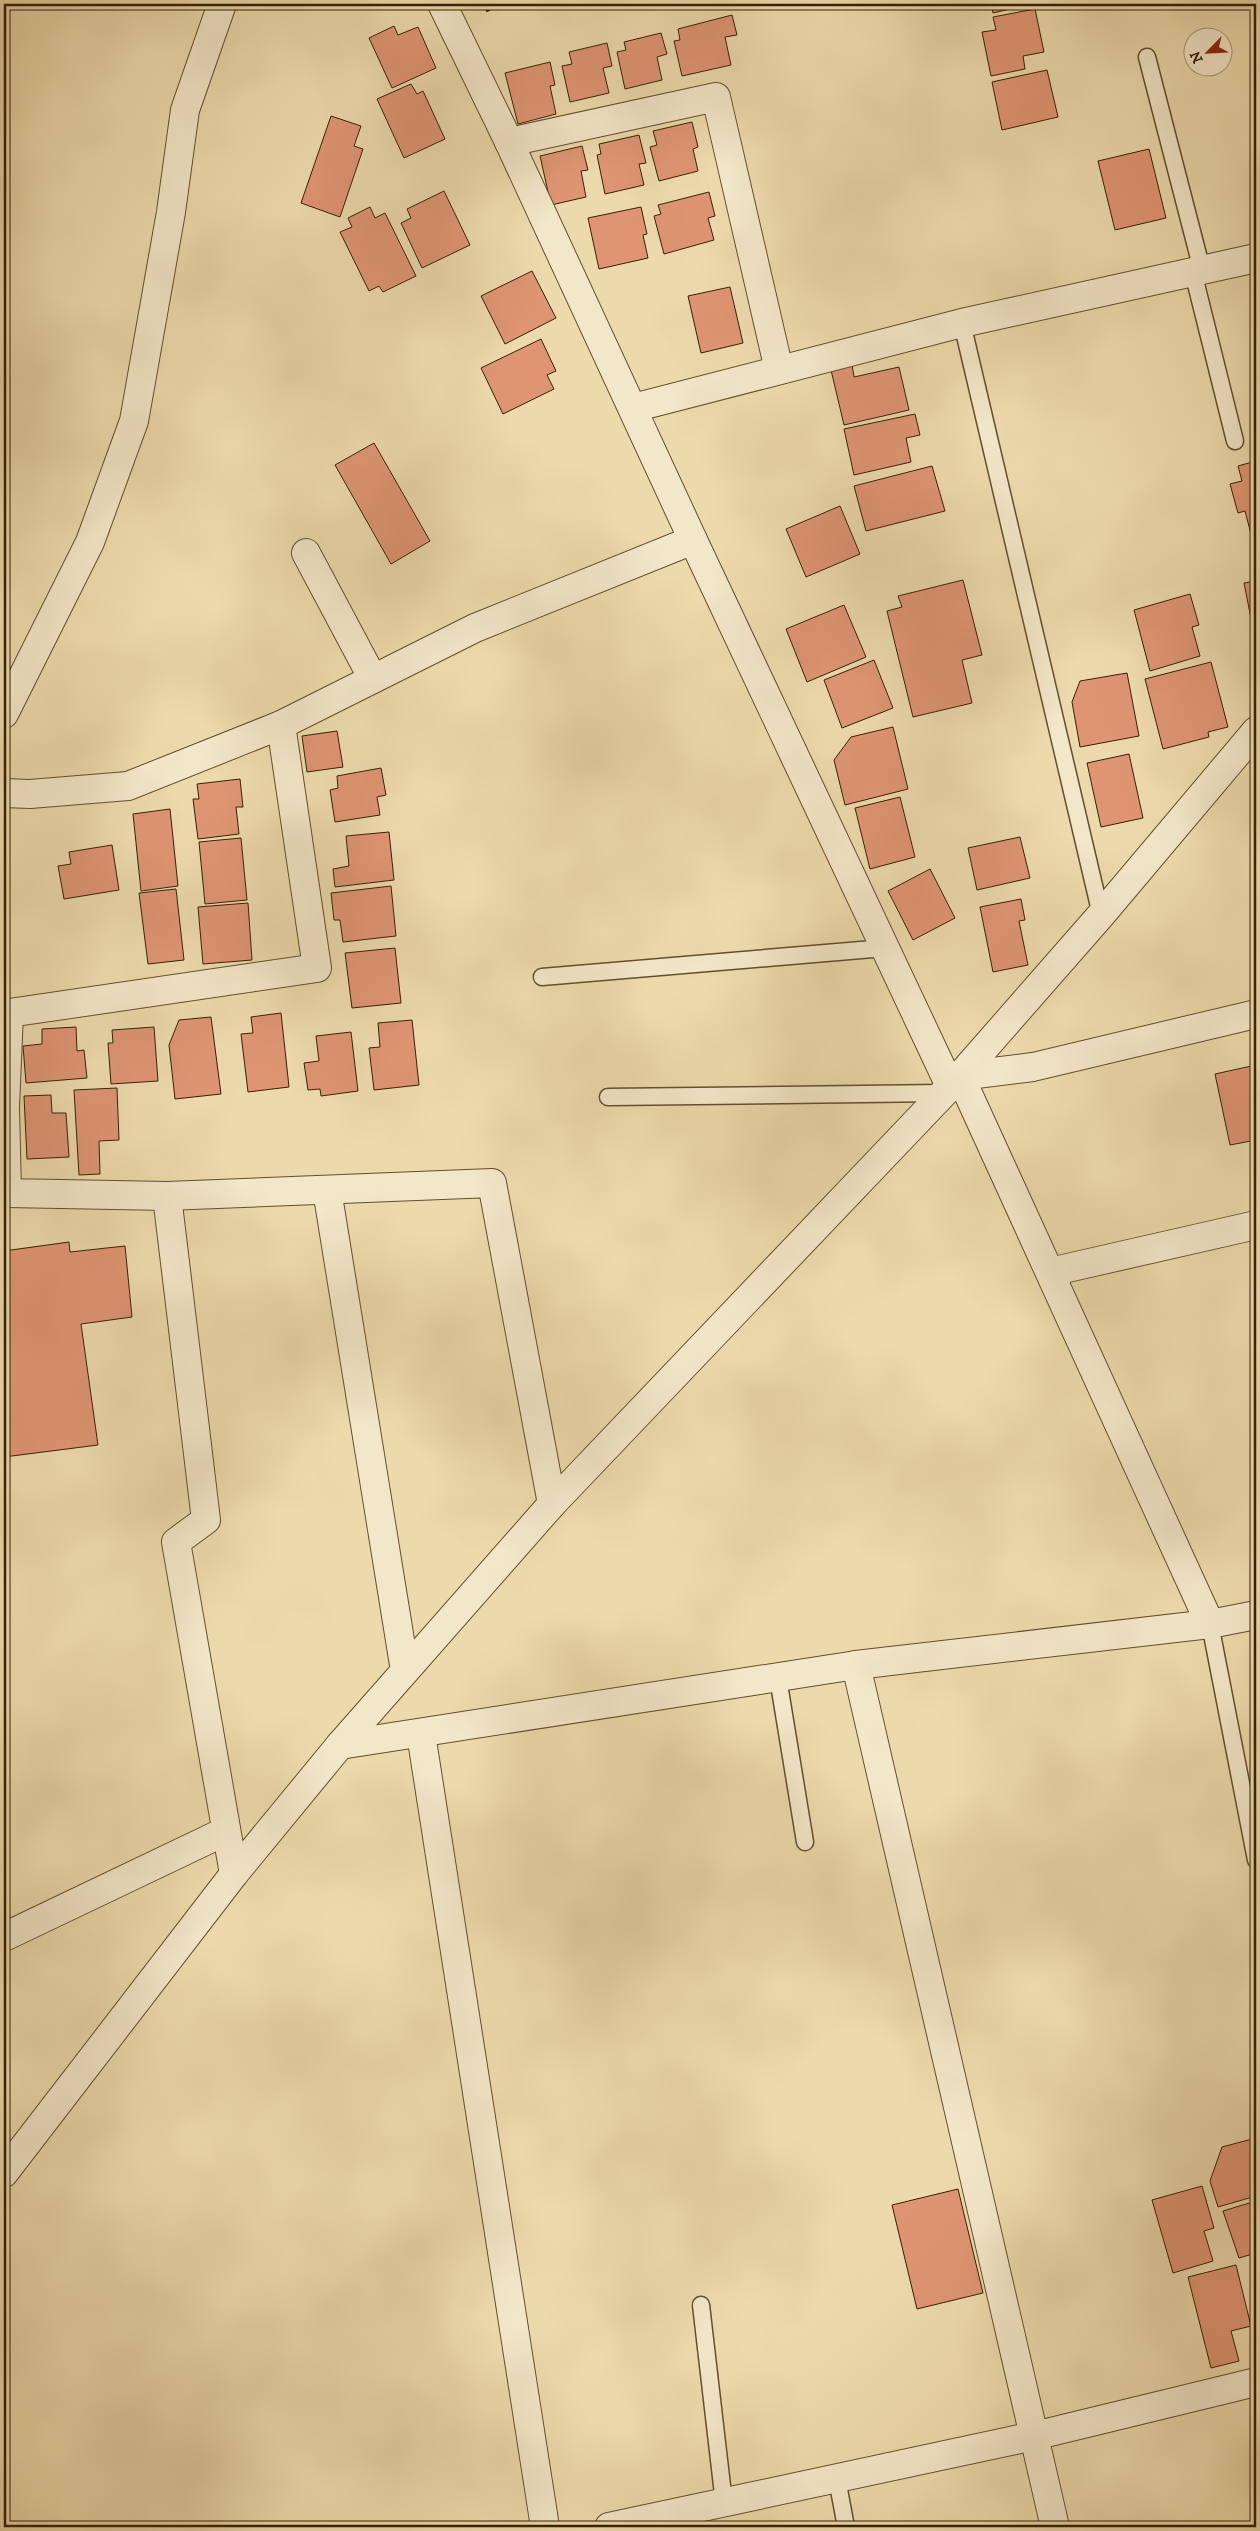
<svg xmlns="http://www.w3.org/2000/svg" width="1260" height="2531" font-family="'IM FELL DW Pica',serif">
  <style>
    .building { fill: #df9574; stroke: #352001 }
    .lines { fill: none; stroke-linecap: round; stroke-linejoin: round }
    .lane-casing { stroke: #634e2c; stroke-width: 19 }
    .street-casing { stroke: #634e2c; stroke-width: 30 }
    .path { stroke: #352001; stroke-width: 3; stroke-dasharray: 4 2.5; stroke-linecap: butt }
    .lane { stroke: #f3e7c9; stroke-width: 16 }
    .street { stroke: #f3e7c9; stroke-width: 28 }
  </style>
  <rect width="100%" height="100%" fill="#eddaac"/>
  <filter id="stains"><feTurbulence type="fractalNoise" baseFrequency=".004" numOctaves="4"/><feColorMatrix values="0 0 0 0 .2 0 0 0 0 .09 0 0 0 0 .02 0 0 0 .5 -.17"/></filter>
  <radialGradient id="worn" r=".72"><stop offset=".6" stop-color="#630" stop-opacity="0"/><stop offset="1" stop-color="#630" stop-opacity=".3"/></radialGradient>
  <!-- building -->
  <g class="building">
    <path d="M991,4H1031L993,13Z"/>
    <path d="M1035,9L1044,52L1023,56L1025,69L991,76L982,32L996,30L993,17Z"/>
    <path d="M732,15L737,35L725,37L731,65L682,76L674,41L680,40L678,29Z"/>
    <path d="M394,26L398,35L418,27L436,68L392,88L369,38Z"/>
    <path d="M661,33L667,54L657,57L662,80L625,89L617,52L626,50L624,42Z"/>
    <path d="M607,43L612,66L603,68L609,93L570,102L562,66L572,64L569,52Z"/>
    <path d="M550,62L555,85L550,86L556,114L518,124L505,73Z"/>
    <path d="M1047,70L1058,117L1002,130L992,82Z"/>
    <path d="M411,84L417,94L423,91L445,139L404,158L377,99Z"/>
    <path d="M331,116L361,126L354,146L363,149L340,217L301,203Z"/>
    <path d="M692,122L698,147L693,149L698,171L659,181L650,147L657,145L653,131Z"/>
    <path d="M639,135L646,163L639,164L644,185L605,194L597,155L601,154L599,144Z"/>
    <path d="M582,146L588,170L581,171L586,197L551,205L540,156Z"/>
    <path d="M1149,149L1166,218L1115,230L1098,161Z"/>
    <path d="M444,191L470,245L422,268L401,223L411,218L407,209Z"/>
    <path d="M709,192L715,216L708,218L714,240L664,254L654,216L661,214L658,205Z"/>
    <path d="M370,207L375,218L385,213L416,276L383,292L379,286L369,291L340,232L352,227L348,218Z"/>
    <path d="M641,207L647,234L643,235L648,258L599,269L588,218Z"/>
    <path d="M532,271L556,318L505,344L481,296Z"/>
    <path d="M730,287L743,343L701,353L688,296Z"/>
    <path d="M541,339L556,371L547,375L554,389L503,414L481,368Z"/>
    <path d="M852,365L854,377L899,367L909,410L844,425L831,370Z"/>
    <path d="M915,414L920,435L906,438L911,462L854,475L844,429Z"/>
    <path d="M374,443L430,541L391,564L335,465Z"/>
    <path d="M1256,461V533L1251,534L1245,511L1238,513L1230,484L1242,481L1238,466Z"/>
    <path d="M932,466L945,511L866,531L854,486Z"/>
    <path d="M840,506L860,554L806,577L786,529Z"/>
    <path d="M963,580L982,655L962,660L972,703L913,717L887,611L902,607L898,596Z"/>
    <path d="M1256,581V644L1244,583Z"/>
    <path d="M1190,594L1199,625L1192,627L1200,656L1150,671L1134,610Z"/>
    <path d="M844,605L866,657L807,682L786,629Z"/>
    <path d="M874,660L893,708L842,728L824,680Z"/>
    <path d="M1211,662L1228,727L1208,732L1209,737L1163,749L1145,679Z"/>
    <path d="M1127,673L1139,736L1080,747L1072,702L1080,681Z"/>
    <path d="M893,727L908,789L845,805L834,760L851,737Z"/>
    <path d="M337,731L343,767L307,772L302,736Z"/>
    <path d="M1129,754L1143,818L1101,827L1087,763Z"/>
    <path d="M381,768L386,795L377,797L380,815L335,822L330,790L338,788L337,776Z"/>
    <path d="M240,779L243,807H236L239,834L198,839L193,799H199L197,784Z"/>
    <path d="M900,797L915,857L870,869L855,808Z"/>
    <path d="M170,809L178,886L141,891L133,814Z"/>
    <path d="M389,832L394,880L335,887L333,869L349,866L346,836Z"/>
    <path d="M1020,837L1030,878L977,890L968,848Z"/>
    <path d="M241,838L247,900L205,904L199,842Z"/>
    <path d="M112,845L119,890L64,899L58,866L71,864L69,852Z"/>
    <path d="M930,869L955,918L913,940L888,891Z"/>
    <path d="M391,886L396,936L343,942L340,920H334L331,893Z"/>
    <path d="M176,889L184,960L148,964L139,893Z"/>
    <path d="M1021,899L1025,920L1019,921L1028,965L993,972L980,907Z"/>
    <path d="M248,903L252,960L203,964L198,907Z"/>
    <path d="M395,948L401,1003L352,1008L345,953Z"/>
    <path d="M281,1013L289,1087L248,1092L241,1034L253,1033L251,1017Z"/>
    <path d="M211,1017L221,1094L175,1099L169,1045L179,1020Z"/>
    <path d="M412,1020L419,1085L374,1090L369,1048L380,1047L378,1023Z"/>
    <path d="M76,1027L77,1051L84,1050L87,1078L26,1083L23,1046L42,1044V1029Z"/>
    <path d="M154,1027L158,1081L111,1084L108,1043H113L112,1030Z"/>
    <path d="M351,1032L358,1091L321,1096L320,1089L308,1090L304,1063L319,1061L316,1036Z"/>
    <path d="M1256,1065V1140L1230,1145L1215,1074Z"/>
    <path d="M117,1088L119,1140L99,1141L100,1174L79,1175L74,1090Z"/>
    <path d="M51,1095L52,1113H66L69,1157L27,1159L24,1096Z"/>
    <path d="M69,1242L70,1252L125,1246L132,1317L81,1324L98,1445L4,1457V1251Z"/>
    <path d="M1256,2138V2196L1218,2207L1210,2181L1222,2147Z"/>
    <path d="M1202,2186L1214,2228L1204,2231L1213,2261L1173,2273L1152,2200Z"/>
    <path d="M958,2189L983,2293L917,2309L892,2205Z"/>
    <path d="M1256,2201V2253L1239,2258L1223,2211Z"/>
    <path d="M1236,2265L1251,2326L1231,2331L1239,2361L1211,2368L1188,2277Z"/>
  </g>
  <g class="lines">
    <defs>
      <g id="lane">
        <path d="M1147,57L1202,270"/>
        <path d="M1193,272L1235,441"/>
        <path d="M962,323L1101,915"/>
        <path d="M542,977L885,948"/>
        <path d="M608,1097L943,1093"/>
        <path d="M1210,1624L1256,1860"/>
        <path d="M778,1678L805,1842"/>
        <path d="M701,2305L724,2503"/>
        <path d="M837,2479L846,2527"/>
      </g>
      <g id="street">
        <path d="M442,4L509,142L693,540L950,1086"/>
        <path d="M509,142L716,97L779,370"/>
        <path d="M633,408L962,323L1256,258"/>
        <path d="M306,553L373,679"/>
        <path d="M4,714L90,542L134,421L171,212L185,110L222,4"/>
        <path d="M281,725L317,968L9,1013L5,1107L7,1193L167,1196L492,1183L552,1504"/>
        <path d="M4,793L30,794L128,786L281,725L475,628L693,540"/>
        <path d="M960,1076L1210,1624"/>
        <path d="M960,1076L1033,1067L1256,1014"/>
        <path d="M327,1190L405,1671"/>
        <path d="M167,1196L206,1520L176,1542L234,1874"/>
        <path d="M1050,1272L1256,1225"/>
        <path d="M856,1665L1055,2527"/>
        <path d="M421,1734L545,2527"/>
        <path d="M340,1745L856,1665L1210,1624L1256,1615"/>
        <path d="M4,1937L226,1831"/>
        <path d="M4,2173L234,1874L340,1745L552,1504L960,1076L1101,915L1256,731"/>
        <path d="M609,2527L1034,2436L1256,2382"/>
      </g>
    </defs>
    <!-- lane casing -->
    <use href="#lane" class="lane-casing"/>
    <!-- street casing -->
    <use href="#street" class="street-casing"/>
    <!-- path -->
    <path class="path" d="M486,11L501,4"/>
    <!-- lane -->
    <use href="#lane" class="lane"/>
    <!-- street -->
    <use href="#street" class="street"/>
  </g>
  <!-- margin -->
  <rect width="1260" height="2531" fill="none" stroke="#eddaac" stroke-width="20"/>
  <rect x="5" y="5" width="1250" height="2521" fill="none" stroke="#352001" stroke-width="2.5"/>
  <rect x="10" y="10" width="1240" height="2511" fill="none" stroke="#352001"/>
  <!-- north arrow -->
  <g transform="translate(1208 52) rotate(246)"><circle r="24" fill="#f3e7c9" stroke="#a79779"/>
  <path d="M0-4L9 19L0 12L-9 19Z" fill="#8f2418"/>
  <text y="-8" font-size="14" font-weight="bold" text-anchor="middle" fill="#352001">N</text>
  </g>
  <rect width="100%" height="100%" filter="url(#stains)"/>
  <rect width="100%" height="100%" fill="url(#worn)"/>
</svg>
